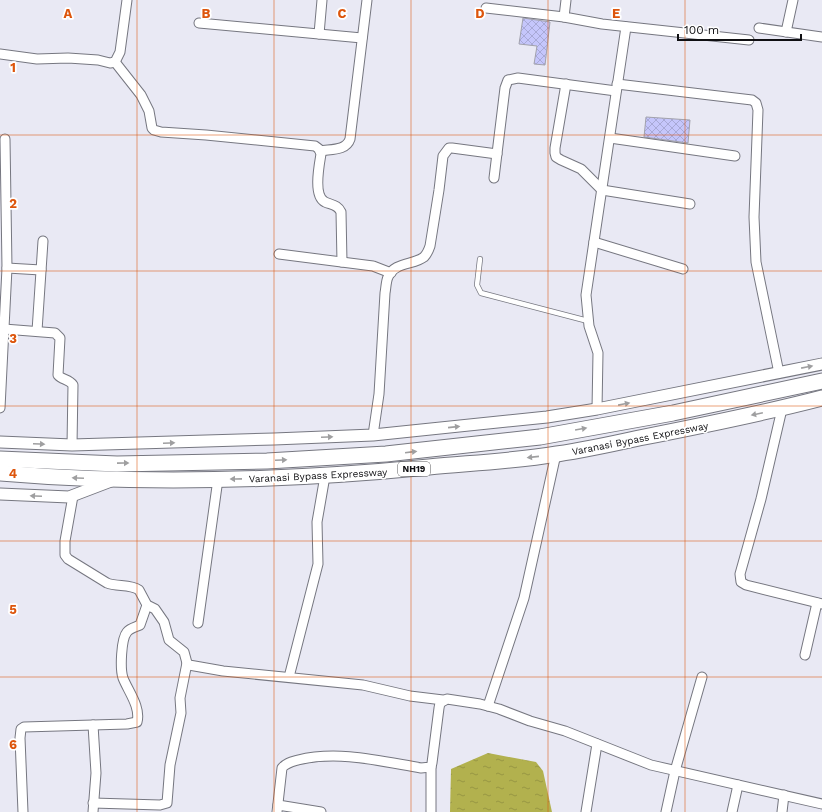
<svg xmlns="http://www.w3.org/2000/svg" width="822" height="812" font-family="'Work Sans',sans-serif">
  <style>
    .water { fill: url(#water-ripples) }
    .building { fill: url(#building-cross-hatch); stroke: #a2a2ac }
    .lines { fill: none; stroke-linecap: round; stroke-linejoin: round }
    .service-casing { stroke: #767780; stroke-width: 6 }
    .minor-casing { stroke: #767780; stroke-width: 11 }
    .tertiary-casing { stroke: #767780; stroke-width: 13 }
    .trunk-casing { stroke: #767780; stroke-width: 17 }
    .service { stroke: #fff; stroke-width: 4.5 }
    .minor { stroke: #fff; stroke-width: 9 }
    .tertiary { stroke: #fff; stroke-width: 11 }
    .trunk { stroke: #fff; stroke-width: 15 }
    .oneway { fill: #9f9fa0 }
    .grid { fill: none; stroke: #dd550c; stroke-width: 1; stroke-opacity: 0.55 }
    .labels { text-anchor: middle; stroke-width: 3.5; stroke-linejoin: round; paint-order: stroke }
    .shield { fill: #fff; stroke: #575759; stroke-width: 1 }
    .shield-label { font-size: 9px; font-weight: bold; fill: #0f0f12 }
    .street-label { font-size: 10px; fill: #0f0f12; stroke: #fff }
    .grid-label { font-size: 13px; text-anchor: middle; font-weight: bold; fill: #dd550c; stroke: #fff; stroke-width: 3.5; stroke-linejoin: round; paint-order: stroke }
  </style>
  <defs>
    <pattern id="water-ripples" width="26" height="14" patternUnits="userSpaceOnUse"><rect width="26" height="14" fill="#b2b14e"/><path d="M2 4q2-2 4 0t4 0M15 11q2-2 4 0t4 0" fill="none" stroke="#989743"/></pattern>
    <pattern id="building-cross-hatch" width="8" height="8" patternUnits="userSpaceOnUse"><rect width="8" height="8" fill="#c5c6fb"/><path d="M0 0l8 8M0 8l8-8" fill="none" stroke="#a8a9d6"/></pattern>
  </defs>
  <rect width="100%" height="100%" fill="#e9e9f4"/>
  <!-- water -->
  <path class="water" d="M488,753L536,762L543,771L552,812H450L451,769Z"/>
  <!-- building -->
  <g class="building">
    <path d="M523,18L550,22L545,65L534,64L537,46L519,44Z"/>
    <path d="M646,117L690,120L688,143L644,137Z"/>
  </g>
  <g class="lines">
    <defs>
      <path id="service" d="M480,259L477,285L481,293L588,321"/>
      <g id="minor">
        <path d="M566,0L564,17L602,24L749,40"/>
        <path d="M486,8L564,17"/>
        <path d="M199,23L362,38"/>
        <path d="M759,28L822,37"/>
        <path d="M786,32L793,0"/>
        <path d="M319,34L322,0"/>
        <path d="M0,54L37,59L68,58L98,60L110,63L115,62L120,52L127,0"/>
        <path d="M115,62L141,95L149,111L152,128L154,130L161,132L206,135L315,146L319,149L321,154C319,166 313,196 325,202C332,205 338,205 341,212L342,262"/>
        <path d="M566,84L555,148V153L556,157L561,160L581,169L602,190L690,204"/>
        <path d="M617,84L752,100L756,103L758,110L754,217L756,262L779,373"/>
        <path d="M610,138L735,156"/>
        <path d="M320,151C331,149 346,151 350,139L367,0"/>
        <path d="M494,178L505,88L508,80L518,78L616,91"/>
        <path d="M594,242L683,269"/>
        <path d="M279,254L373,266L391,273"/>
        <path d="M7,268L41,270"/>
        <path d="M4,329L55,333L60,338L58,375C62,380 69,379 73,385L72,445"/>
        <path d="M37,331L43,241"/>
        <path d="M0,408L7,268L5,139"/>
        <path d="M597,409L598,353L589,326L586,295L626,27"/>
        <path d="M782,409L761,499L740,574L741,582L746,585L822,604"/>
        <path d="M373,435L379,394L385,293C386,288 386,281 388,277C394,262 414,265 424,257C427,254 429,249 430,246L439,190L443,156L449,148H452L497,154"/>
        <path d="M73,496L65,541V555L68,559L107,583C117,587 130,584 139,590L147,605L155,609L164,622L169,640L184,652L187,663L189,665L223,671L363,685L410,696L443,700"/>
        <path d="M198,623L218,479"/>
        <path d="M805,655L817,603"/>
        <path d="M289,677L318,564L317,522L325,476"/>
        <path d="M488,706L524,598L556,454"/>
        <path d="M93,803L160,805L167,803L170,765L181,713L180,698L187,663"/>
        <path d="M278,805L321,812"/>
        <path d="M23,812L20,738L21,729L24,727L127,724L137,722C141,707 128,691 123,678C120,669 121,639 127,632C130,628 136,627 140,625L147,605"/>
        <path d="M93,812L96,773L93,725"/>
        <path d="M277,812L282,768C286,763 291,762 298,760C338,750 380,761 421,768L431,767L432,763L439,708L440,703L447,699L480,704L499,709L530,721L565,731L651,765L822,804"/>
        <path d="M431,812V767"/>
        <path d="M586,812L597,744"/>
        <path d="M666,812L675,771L702,677"/>
        <path d="M732,812L738,785"/>
        <path d="M782,812L784,795"/>
      </g>
      <g id="tertiary">
        <path d="M0,442L72,445L274,439L373,435L547,417L597,409L822,364"/>
        <path d="M0,494L69,497L111,481"/>
      </g>
      <g id="trunk">
        <path d="M0,459L117,464L267,461L386,454L540,437L673,413L822,381"/>
        <path d="M0,473C142,485 286,481 429,467C471,463 515,461 557,454C584,450 612,444 639,438C700,426 761,414 822,398"/>
      </g>
    </defs>
    <!-- service casing -->
    <use href="#service" class="service-casing"/>
    <!-- minor casing -->
    <use href="#minor" class="minor-casing"/>
    <!-- tertiary casing -->
    <use href="#tertiary" class="tertiary-casing"/>
    <!-- trunk casing -->
    <use href="#trunk" class="trunk-casing"/>
    <!-- service -->
    <use href="#service" class="service"/>
    <!-- minor -->
    <use href="#minor" class="minor"/>
    <!-- tertiary -->
    <use href="#tertiary" class="tertiary"/>
    <!-- trunk -->
    <use href="#trunk" class="trunk"/>
  </g>
  <!-- one-way arrows -->
  <defs><path id="oneway-solid" d="M-6-.8H1V-3.2L6.5 0L1 3.2V.8H-6Z"/></defs>
  <g class="oneway">
    <use href="#oneway-solid" transform="translate(807 367) rotate(-11)"/>
    <use href="#oneway-solid" transform="translate(624 404) rotate(-11)"/>
    <use href="#oneway-solid" transform="translate(757 414) rotate(168)"/>
    <use href="#oneway-solid" transform="translate(454 427) rotate(-6)"/>
    <use href="#oneway-solid" transform="translate(581 429) rotate(-10)"/>
    <use href="#oneway-solid" transform="translate(327 437) rotate(-3)"/>
    <use href="#oneway-solid" transform="translate(169 443) rotate(-2)"/>
    <use href="#oneway-solid" transform="translate(39 444) rotate(3)"/>
    <use href="#oneway-solid" transform="translate(411 452) rotate(-7)"/>
    <use href="#oneway-solid" transform="translate(533 457) rotate(174)"/>
    <use href="#oneway-solid" transform="translate(281 460) rotate(-3)"/>
    <use href="#oneway-solid" transform="translate(123 463) rotate(-1)"/>
    <use href="#oneway-solid" transform="translate(78 478) rotate(-177)"/>
    <use href="#oneway-solid" transform="translate(236 479) rotate(179)"/>
    <use href="#oneway-solid" transform="translate(36 496) rotate(-177)"/>
  </g>
  <!-- grid -->
  <path class="grid" d="M137,0V812M274,0V812M411,0V812M548,0V812M685,0V812M0,135H822M0,271H822M0,406H822M0,541H822M0,677H822"/>
  <g class="labels">
    <!-- shield labels -->
    <rect class="shield" x="398" y="462" width="32" height="14" rx="3"/>
    <g class="shield-label">
      <text x="414" y="472">NH19</text>
    </g>
    <!-- street labels -->
    <g class="street-label">
      <text transform="translate(640 438) rotate(-11)" y="4">Varanasi Bypass Expressway</text>
      <text transform="translate(318 475) rotate(-3)" y="4">Varanasi Bypass Expressway</text>
    </g>
  </g>
  <g class="grid-label">
    <text x="68" y="18">A</text>
    <text x="206" y="18">B</text>
    <text x="342" y="18">C</text>
    <text x="480" y="18">D</text>
    <text x="616" y="18">E</text>
    <text x="13" y="72">1</text>
    <text x="13" y="208">2</text>
    <text x="13" y="343">3</text>
    <text x="13" y="478">4</text>
    <text x="13" y="614">5</text>
    <text x="13" y="749">6</text>
  </g>
  <!-- scale -->
  <path d="M678 34v6h123v-6" fill="none" stroke="#0f0f12" stroke-width="2"/>
  <text x="684" y="34" font-size="12" fill="#0f0f12" stroke="#ffffff" stroke-width="3" paint-order="stroke">100 m</text>
</svg>
